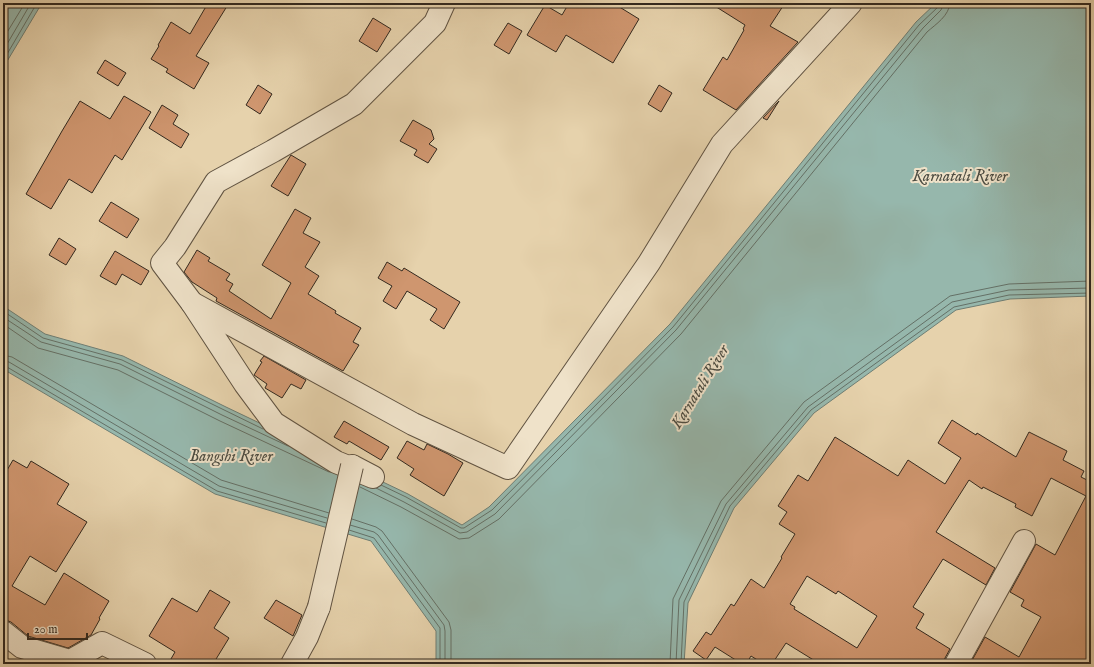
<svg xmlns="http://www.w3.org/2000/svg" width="1094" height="667" font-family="'IM FELL English',serif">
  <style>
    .water { fill: #96b7ac; stroke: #6e7e74 }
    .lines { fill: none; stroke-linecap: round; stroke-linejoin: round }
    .shore { stroke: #647066; stroke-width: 1 }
    .building { fill: #cf966f; stroke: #33291f; fill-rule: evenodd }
    .minor-casing { stroke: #605342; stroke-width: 24 }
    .minor { stroke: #efe2c9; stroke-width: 22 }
    .minor-bridge-casing { stroke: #605342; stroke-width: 24; stroke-linecap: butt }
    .minor-bridge { stroke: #efe2c9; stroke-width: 22 }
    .labels { text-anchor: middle; stroke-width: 4; stroke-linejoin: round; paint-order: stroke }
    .water-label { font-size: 16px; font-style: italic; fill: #4c4c42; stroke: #efe2c9 }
  </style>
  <rect width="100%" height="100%" fill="#e6d2ac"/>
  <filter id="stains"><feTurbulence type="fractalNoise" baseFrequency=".005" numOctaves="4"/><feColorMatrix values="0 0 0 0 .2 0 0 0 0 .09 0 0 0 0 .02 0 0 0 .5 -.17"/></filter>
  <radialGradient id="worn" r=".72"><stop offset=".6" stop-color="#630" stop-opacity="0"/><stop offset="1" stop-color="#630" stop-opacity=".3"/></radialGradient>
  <!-- water -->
  <g class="water">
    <path d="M3,3H42L3,68Z"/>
    <path d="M936,3H1091V296L1010,299L956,310L814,413L734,508L688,603L684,664H436V631L371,541L215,494L3,369V306L45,334L123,356L226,407L408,494L462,525L489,507L670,324L916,22Z"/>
  </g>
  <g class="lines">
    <!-- shore -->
    <g class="shore">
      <path d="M3,39L25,3"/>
      <path d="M3,51L31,3"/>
      <path d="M3,61L37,3"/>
      <path d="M3,311L43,338L122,360L263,429"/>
      <path d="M3,317L41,342L120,364L222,415L288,446"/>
      <path d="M3,324L38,348L118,370L220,421L329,472"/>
      <path d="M3,355L12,357L221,480L329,513"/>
      <path d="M3,361L9,362L219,486L327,518"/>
      <path d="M3,366L7,367L217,491L326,523"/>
      <path d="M381,485L406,497L461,528H464L492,510L673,327L919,25L938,7L939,3"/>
      <path d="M360,487L401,507L459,539L469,538L499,519L681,334L927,32C936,24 949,16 950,3"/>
      <path d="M376,488L404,502L460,533L467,532L495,514L676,330L923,28L941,10L944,3"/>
      <path d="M352,519L376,527L382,531L449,622L451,630V664"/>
      <path d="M350,525L374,532L378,535L444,625L445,631V664"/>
      <path d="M349,530L374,538L440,628V664"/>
      <path d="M670,664L673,599L721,501L804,402L950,296L1009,284L1091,281"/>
      <path d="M676,664L679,600L726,504L808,407L952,302L1009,290L1091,288"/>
      <path d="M681,664L684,602L730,506L811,410L954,307L1009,295L1091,293"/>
    </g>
  </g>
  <!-- building -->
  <g class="building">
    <path d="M208,3H229L196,56L209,63L194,89L166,72L168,69L151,59L159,46L158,45L171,22L190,34Z"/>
    <path d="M569,3H613L639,19L613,63L566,35L556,52L527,35L545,5L562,15Z"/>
    <path d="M710,3H785L770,26L798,42L736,110L703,90L723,57L727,60L744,30L743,29L745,25Z"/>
    <path d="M373,18L391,29L377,52L359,41Z"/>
    <path d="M508,23L522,31L509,54L494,45Z"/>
    <path d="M105,60L126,73L118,86L97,73Z"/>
    <path d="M258,85L272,94L260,114L246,105Z"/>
    <path d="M659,85L672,93L661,112L648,104Z"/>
    <path d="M124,96L151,112L122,160L115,155L92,193L69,179L51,209L26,194L62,131L80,101L110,119Z"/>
    <path d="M779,101L767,120L763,118Z"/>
    <path d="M162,105L178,115L173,124L189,134L181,148L149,128Z"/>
    <path d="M413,120L431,130L434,139L429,144L437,149L428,163L414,155L417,150L400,141Z"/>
    <path d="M291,155L306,164L288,196L271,186Z"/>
    <path d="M111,202L139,219L127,238L99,221Z"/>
    <path d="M295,209L311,218L303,233L320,242L305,267L319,276L308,294L336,311L335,313L361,328L353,342L359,345L343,371L216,301L217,298L192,282L184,272L197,250L210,258L208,261L230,274L226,280L233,284L229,291L271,319L291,283L262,265Z"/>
    <path d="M59,238L76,249L66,265L49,255Z"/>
    <path d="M115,251L149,271L141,285L122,274L116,285L100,276Z"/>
    <path d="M387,262L402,271L404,268L460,302L444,329L430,320L437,309L407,291L396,309L383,301L392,286L378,278Z"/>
    <path d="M264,356L306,380L301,389L291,384L282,398L265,388L267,384L254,375L262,362L260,361Z"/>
    <path d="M952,420L976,435L977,433L1016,457L1029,432L1067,451L1063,460L1084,471L1081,477L1091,482V664H970L985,637L1019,657L1041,617L1021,606L1024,600L1010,592L1036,544L1055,555L1086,496L1051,478L1032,516L1015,507L1016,504L983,487L982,489L969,480L936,532L995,568L986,585L943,559L913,607L924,614L916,628L950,649L945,658L944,664H820L786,643L772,664H764L751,656L746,664H742L715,647L706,660L693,651L706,632L711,635L731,604L734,606L751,579L764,588L782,558L781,557L795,534L779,524L787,512L778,506L798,475L808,481L835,437L898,476L908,460L945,484L961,458L938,443ZM807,576L836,594L838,591L877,616L857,648L794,609L795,607L790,604Z"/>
    <path d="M344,421L389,447L381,460L349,441L347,444L334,437Z"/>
    <path d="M407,441L424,450L427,444L448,454L463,463L444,496L410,475L414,469L397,458Z"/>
    <path d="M13,460L27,468L31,461L69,484L57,504L87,522L56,572L30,556L12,586L45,605L64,573L109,601L99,618L100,619L91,635L68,648L28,636L11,622L3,619V477Z"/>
    <path d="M210,590L230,602L214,628L229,638L213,664H168L175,652L149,636L172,598L197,612Z"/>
    <path d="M276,600L302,615L293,636L264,618Z"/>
  </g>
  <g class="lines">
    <defs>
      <g id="minor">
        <path d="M192,303L413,424L508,468L649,263L722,144L851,3"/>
        <path d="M352,466L373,477L336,462L274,423L245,384L192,303L162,263L175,247L216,182L273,151L354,104L435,23L444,3"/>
        <path d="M3,632L22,647L70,661L102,643L145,664"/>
        <path d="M292,664L307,637L319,607"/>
        <path d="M956,664L1024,541"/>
      </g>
    </defs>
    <!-- minor casing -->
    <use href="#minor" class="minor-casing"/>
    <!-- minor -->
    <use href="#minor" class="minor"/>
    <defs>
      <path id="minor-bridge" d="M319,607L352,466"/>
    </defs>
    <!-- minor-bridge casing -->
    <use href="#minor-bridge" class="minor-bridge-casing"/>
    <!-- minor-bridge -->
    <use href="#minor-bridge" class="minor-bridge"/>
  </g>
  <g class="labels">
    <!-- water labels -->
    <g class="water-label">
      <text x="960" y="181">Karnatali River</text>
      <text transform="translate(699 386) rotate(-58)" y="6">Karnatali River</text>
      <text x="231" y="461">Bangshi River</text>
    </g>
  </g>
  <!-- margin -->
  <rect width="1094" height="667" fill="none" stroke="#e6d2ac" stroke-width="16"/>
  <rect x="4" y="4" width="1086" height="659" fill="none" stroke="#33291f" stroke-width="2"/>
  <rect x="8" y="8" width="1078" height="651" fill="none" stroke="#33291f"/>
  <!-- scale -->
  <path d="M28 633v6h59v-6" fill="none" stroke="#33291f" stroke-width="2"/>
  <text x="34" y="633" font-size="12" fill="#33291f" stroke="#efe2c9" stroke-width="3" paint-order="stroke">20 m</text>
  <rect width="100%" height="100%" filter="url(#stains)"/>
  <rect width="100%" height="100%" fill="url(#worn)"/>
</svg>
